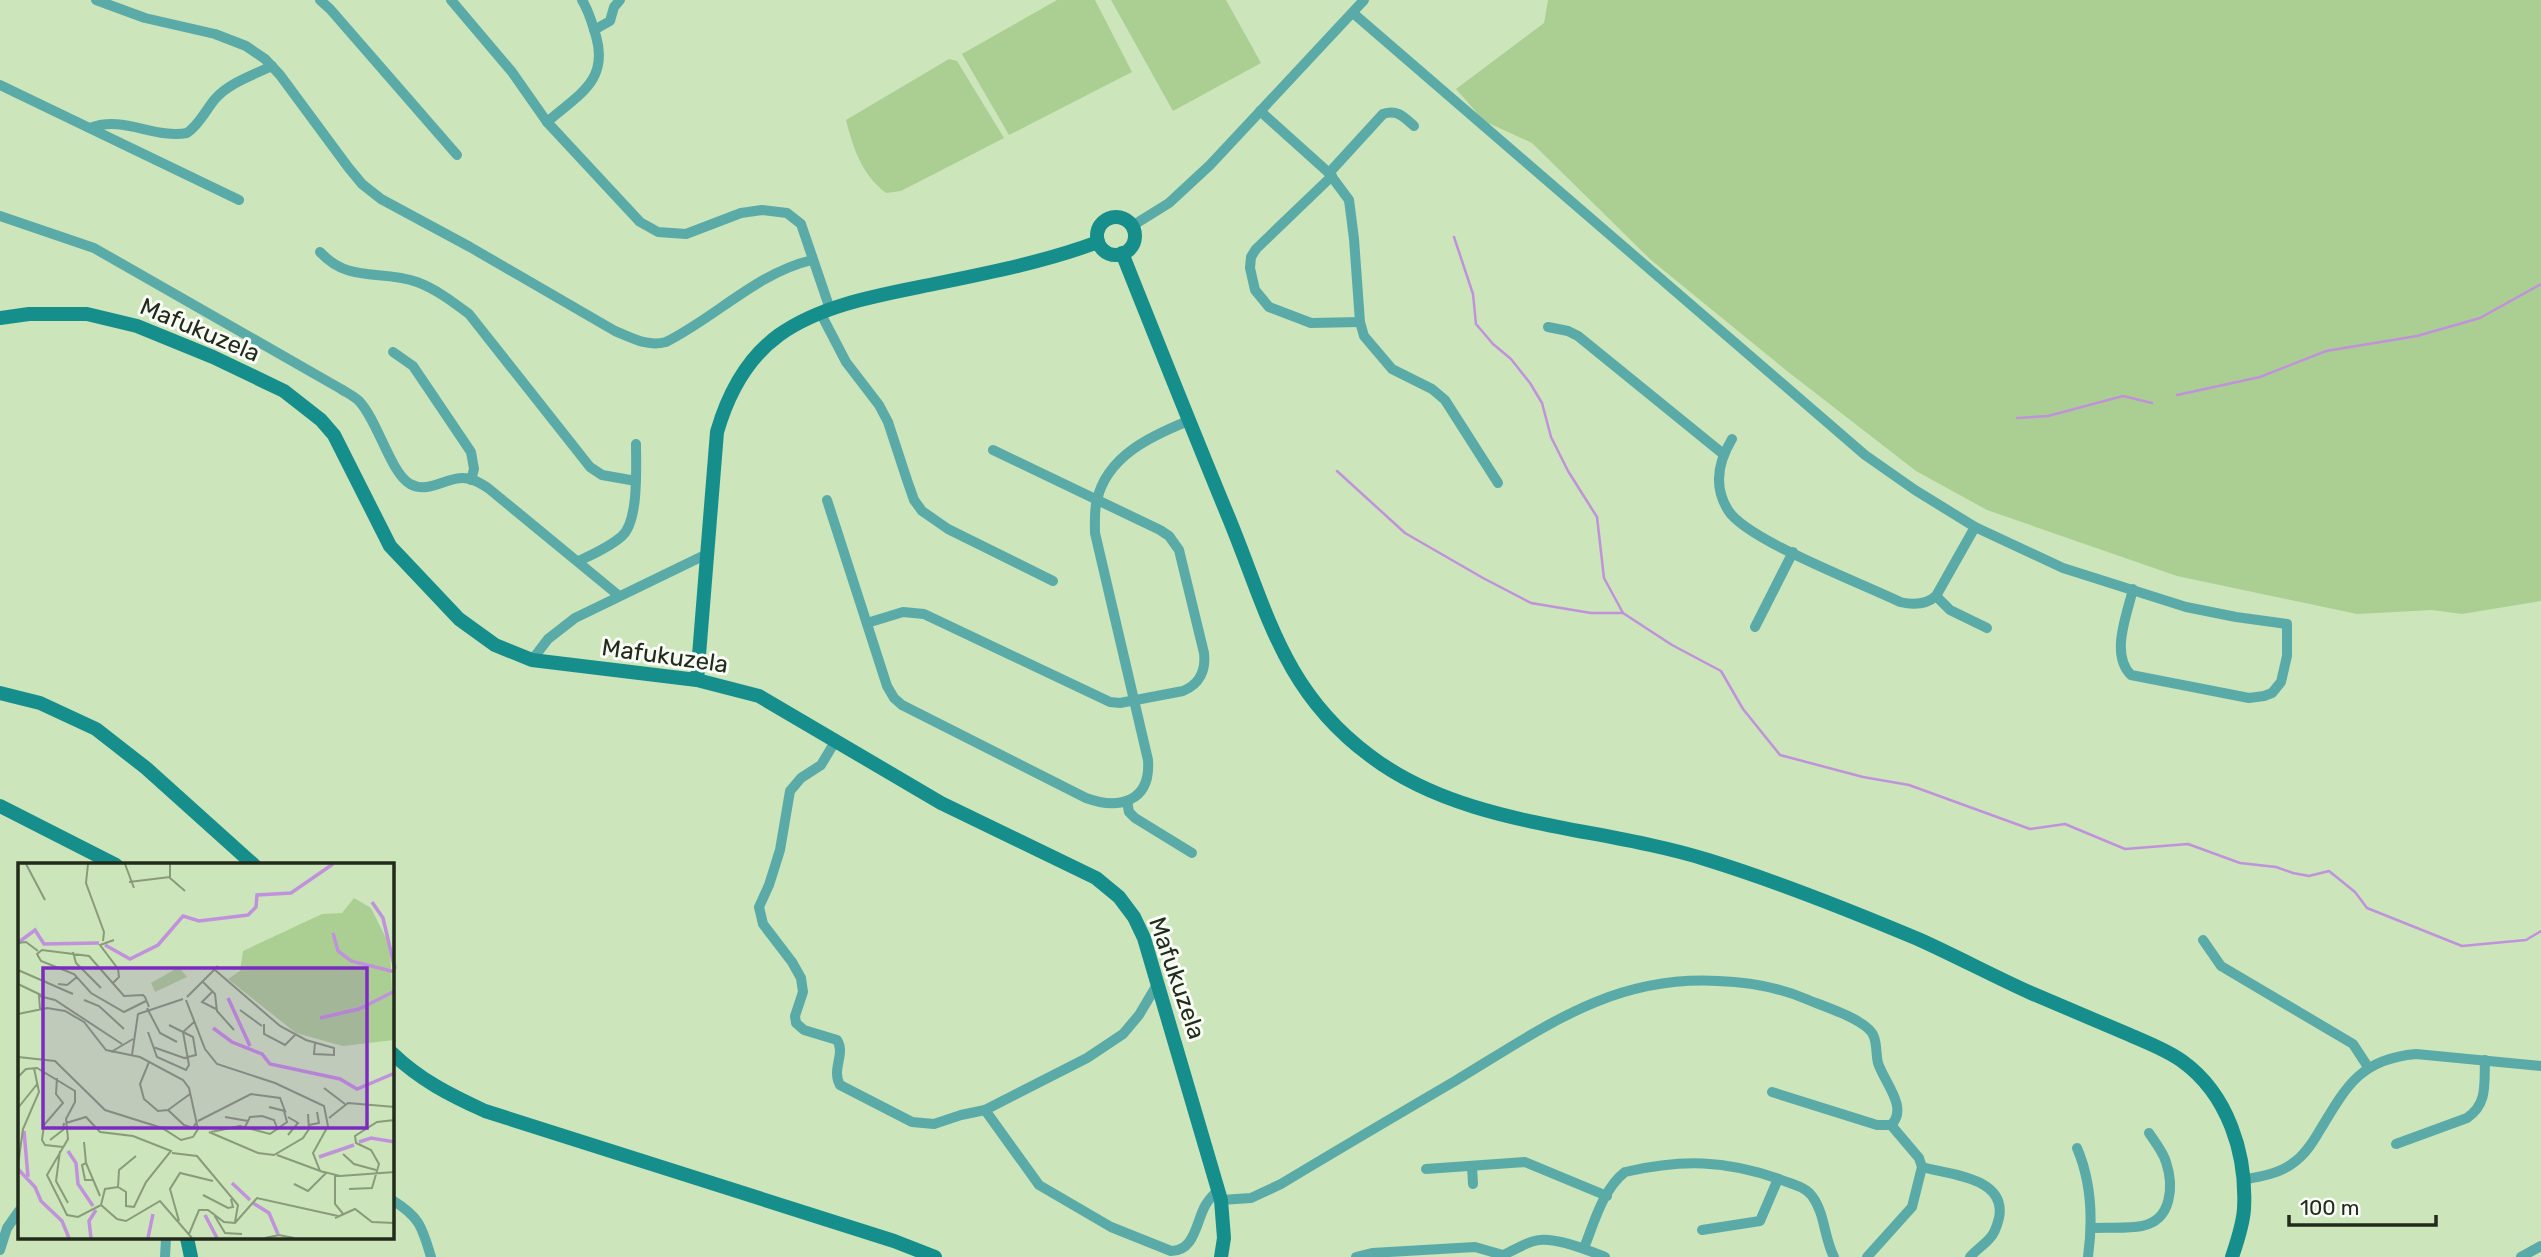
<svg xmlns="http://www.w3.org/2000/svg" width="2541" height="1257" font-family="Rubik,sans-serif">
  <style>
    .green { fill: #abcf92 }
    .lines { fill: none; stroke-linecap: round; stroke-linejoin: round }
    .stream { stroke: #c192dc; stroke-width: 2.5 }
    .street { stroke: #5aaba8; stroke-width: 10 }
    .secondary { stroke: #168e8c; stroke-width: 14 }
    .labels { text-anchor: middle; stroke-width: 6; stroke-linejoin: round; paint-order: stroke }
    .street-label { font-size: 24px; fill: #222b1b; stroke: #f9fef6 }
    .inset-river { fill: none; stroke: #c192dc; stroke-width: 3.5 }
    .inset-road { fill: none; stroke: #889b7a; stroke-width: 2 }
    .view { fill: #7b2cbf; fill-opacity: 0.15; stroke: #7b2cbf; stroke-width: 3.5 }
    .inset-edge { fill: none; stroke: #222b1b; stroke-width: 3.5 }
  </style>
  <rect width="100%" height="100%" fill="#cce5ba"/>
  <!-- green -->
  <g class="green">
    <path d="M1057,0H1095L1132,72L1009,135L962,54Z"/>
    <path d="M1111,0H1226L1261,63L1173,111Z"/>
    <path d="M1548,0H2541V601L2462,614L2432,610L2357,614L2177,576L1987,510L1916,471L1787,371L1651,260L1532,143L1484,121L1456,89L1544,23Z"/>
    <path d="M949,59L957,61L1004,138L901,191L886,193C862,175 853,148 846,120Z"/>
  </g>
  <g class="lines">
    <!-- stream -->
    <g class="stream">
      <path d="M1454,237L1473,294L1476,324L1493,344L1511,359L1530,383L1542,403L1551,437L1568,471L1597,517L1604,578L1623,613"/>
      <path d="M2177,395L2260,377L2326,351L2417,336L2480,318L2541,284"/>
      <path d="M2017,418L2048,416L2123,396L2152,403"/>
      <path d="M1337,471L1405,533L1483,578L1531,603L1591,613H1623L1672,645L1721,671L1743,709L1780,755L1863,777L1909,785L2030,829L2065,824L2125,849L2188,844L2240,863L2276,867L2293,873L2309,876L2329,871L2355,892L2367,908L2462,946L2526,940L2541,931"/>
    </g>
    <!-- street -->
    <g class="street">
      <path d="M96,0L145,18L215,34L246,46L265,59L280,75L348,167L362,184L381,199L470,247L615,331C633,338 647,347 666,342C716,317 757,273 812,260"/>
      <path d="M320,0L330,9L457,155"/>
      <path d="M451,0L512,72L547,122L640,222L658,232L686,234L741,213L762,210L787,213L801,224L830,309"/>
      <path d="M1353,13L1865,455L1915,490L1975,527L2063,568L2186,607L2236,617L2287,624V656L2281,682L2272,693L2264,696L2249,698L2131,675C2110,654 2127,615 2133,589"/>
      <path d="M594,30L610,21L614,7L620,0"/>
      <path d="M0,85L239,200"/>
      <path d="M1260,111L1329,173L1349,200L1354,239L1360,322L1364,336L1392,369L1432,389L1445,400L1498,483"/>
      <path d="M547,122C578,95 609,81 596,36C592,23 589,11 582,0"/>
      <path d="M90,128C123,115 154,139 187,133C200,124 205,111 215,99C229,83 253,75 272,66"/>
      <path d="M1329,173L1383,114C1397,109 1404,117 1414,126"/>
      <path d="M1332,176L1256,249L1251,257L1250,268L1255,290L1269,307L1311,323L1360,322"/>
      <path d="M0,216L94,248L341,389C347,393 354,396 359,401C378,421 390,472 410,484C429,494 444,478 463,478C472,478 480,483 488,488L618,595"/>
      <path d="M1132,226L1169,203L1210,165L1364,0"/>
      <path d="M320,252C350,284 380,269 417,282C436,289 453,302 469,314L590,467L602,475L636,481"/>
      <path d="M821,314L846,362L879,405L888,422L907,480L914,500L922,511L948,529L1053,581"/>
      <path d="M1548,327L1568,331L1578,336L1722,453"/>
      <path d="M393,352L413,366L471,452L474,469L471,480"/>
      <path d="M1732,439C1718,462 1713,486 1728,510C1746,540 1864,584 1900,602C1913,605 1926,605 1936,596L1975,527"/>
      <path d="M827,500L887,686L894,698L902,705L1086,798C1119,810 1151,802 1148,760L1095,533C1095,523 1094,510 1097,500C1107,456 1151,436 1188,421"/>
      <path d="M579,561C593,554 610,547 622,536C639,521 636,467 636,444"/>
      <path d="M1936,596L1950,610L1987,628"/>
      <path d="M867,623L903,612L924,614L1110,702L1120,703L1183,691C1200,684 1206,670 1204,653L1179,550L1169,536L1160,530L993,450"/>
      <path d="M1755,627L1793,552"/>
      <path d="M532,660L548,639L575,618L707,554"/>
      <path d="M836,740L821,765L801,778L790,791L780,850L769,885L759,907L763,924L792,962L801,978L803,992L795,1016L796,1023L804,1030L837,1040C846,1054 831,1069 840,1085L912,1122L934,1124L961,1115L985,1110"/>
      <path d="M1127,801L1129,812L1135,818L1192,853"/>
      <path d="M2203,940L2221,966L2353,1044L2368,1067"/>
      <path d="M1158,983L1139,1015L1123,1034L1087,1058L985,1110L1039,1185L1111,1227L1171,1251C1194,1251 1196,1224 1204,1208C1207,1201 1213,1195 1218,1190"/>
      <path d="M2396,1144L2467,1118C2488,1104 2484,1084 2485,1060"/>
      <path d="M2077,1148C2092,1183 2093,1220 2088,1257"/>
      <path d="M1472,1167L1473,1184"/>
      <path d="M1922,1167C1950,1175 2007,1177 1999,1218C1997,1226 1995,1233 1990,1238C1984,1245 1976,1250 1970,1257"/>
      <path d="M1426,1169L1525,1162L1607,1196"/>
      <path d="M2242,1180C2259,1177 2279,1174 2293,1163C2305,1155 2313,1142 2320,1130C2347,1085 2361,1059 2416,1054L2541,1066"/>
      <path d="M392,1200C420,1217 422,1227 431,1257"/>
      <path d="M1221,1200L1251,1198L1281,1184C1339,1149 1397,1115 1455,1081C1542,1029 1611,975 1718,981C1747,982 1778,987 1806,999C1822,1006 1869,1020 1874,1037C1877,1045 1876,1055 1878,1063C1884,1082 1909,1108 1891,1125H1877L1772,1092"/>
      <path d="M2092,1228C2108,1227 2126,1229 2142,1226C2172,1220 2174,1186 2166,1162C2163,1152 2155,1142 2149,1133"/>
      <path d="M1702,1230L1760,1221L1778,1179"/>
      <path d="M1584,1248C1594,1223 1603,1189 1625,1172C1682,1159 1725,1160 1779,1179C1790,1184 1805,1186 1812,1196C1825,1213 1824,1238 1834,1257"/>
      <path d="M0,1250L7,1228L19,1211"/>
      <path d="M165,1257L166,1238"/>
      <path d="M1356,1257L1372,1253L1475,1247L1503,1255C1513,1251 1523,1244 1534,1241C1552,1235 1588,1250 1605,1257"/>
      <path d="M1867,1257L1912,1207L1922,1167L1919,1158L1891,1125"/>
      <path d="M2521,1257L2541,1246"/>
    </g>
    <!-- secondary -->
    <g class="secondary">
      <circle cx="1116" cy="236" r="19"/>
      <path d="M1122,253C1157,341 1192,429 1228,516C1267,610 1282,690 1369,755C1464,828 1597,825 1708,860C1779,882 1849,910 1918,939C1956,956 1993,976 2031,993C2064,1007 2097,1021 2130,1035C2148,1043 2167,1050 2182,1061C2228,1094 2247,1154 2244,1209C2243,1225 2237,1242 2232,1257"/>
      <path d="M0,318L29,314H87L137,326L213,357L284,391L321,420L334,435L390,546L459,619L495,645L532,660L697,680L759,696L941,803L1096,878L1119,897L1134,917L1144,938L1221,1200L1224,1238L1221,1257"/>
      <path d="M697,680L717,432C728,394 746,359 779,335C824,303 886,294 939,283C993,272 1047,261 1098,242"/>
      <path d="M0,693L40,703L96,729L146,768L254,865"/>
      <path d="M0,806L116,865"/>
      <path d="M392,1053C420,1080 450,1095 485,1111L894,1241L935,1257"/>
      <path d="M187,1238L191,1257"/>
    </g>
  </g>
  <g class="labels">
    <!-- street labels -->
    <g class="street-label">
      <text transform="translate(200 330) rotate(23)" y="8">Mafukuzela</text>
      <text transform="translate(665 656) rotate(8)" y="8">Mafukuzela</text>
      <text transform="translate(1177 978) rotate(71)" y="8">Mafukuzela</text>
    </g>
  </g>
  <!-- overview -->
  <g transform="translate(18 863)">
    <rect width="376" height="376" fill="#cce5ba"/>
    <path d="M336,35L353,45L372,83L376,177L325,183L278,170L210,116L222,108L225,88L304,51L324,50ZM161,104L169,114L137,129L133,120Z" fill="#abcf92"/>
    <path class="inset-river" d="M354,39L365,55L377,106M315,70L320,88L333,98L377,109M1,79L17,67L26,81L81,80M87,82L112,96L140,82L165,53L181,58L230,52L238,44L239,32L273,30L315,1M210,135L232,183M302,155L341,146L377,128M195,165L214,179L244,191L252,201L322,216L339,226L377,210M6,268L10,314M341,279L353,275L377,279M50,288L58,300L60,321L75,343M301,294L336,282M0,306L17,324L23,338L44,358L51,375M214,320L232,337M235,340L251,350L260,371M187,352L199,375M73,375L71,358L78,347M130,375L135,351"/>
    <path class="inset-road" d="M8,1L27,37M70,1L68,20L86,69L85,78M107,1L116,25M152,1V15L167,28M111,19L152,14M0,80L8,79L20,88M55,89L58,100L83,125M0,107L55,131M197,107L262,163L288,177L316,185V192L296,191L297,180M185,119L197,131L199,148L216,167M0,121L23,132M40,121L49,122L59,114M94,121L101,114L100,106L82,82L96,77M195,128L184,139L198,146M169,134L200,103M66,137L81,143L106,166M168,137L187,186L199,201L257,220L306,243L310,263L295,290L302,308L322,313L377,309M128,138L106,149L73,130L56,111L23,98L19,91L24,87L71,93L106,133L125,132L127,134L131,144M129,145L142,170L159,179M22,146L21,133L37,137L104,181M222,147L244,163M0,151L29,145L47,148L66,159L88,187L122,194L165,217L171,225L180,266L175,274L163,277L144,265L87,247L37,198L0,194M246,161V171L267,182L277,172M130,169L139,194L168,207L171,202L165,169L176,159M135,184L166,195L178,192L175,174L151,162M93,189L115,176M114,192L120,151L165,136M131,199L122,221L126,236L140,248L150,247M0,214L8,206L19,205L57,228V239L48,256L50,276L29,312L49,352L60,354L83,342L99,356L108,358L142,338L174,375M39,215L38,231L45,240L26,262L24,277L27,282L45,284M306,225L327,241M172,231L150,247L166,262L175,265L178,260M0,245L20,220M207,254L230,258M311,255L330,240L377,244M180,258L233,231L262,235L267,248L251,244M48,260L68,254L82,269L115,273L153,288L128,319L116,344L108,343V329L100,324L87,326L83,342M291,262L301,260L299,249M227,264L232,254L244,253L256,257L260,267M191,269L240,290L256,292L285,275L291,266L290,251M193,269L222,263L252,271L269,259L266,248M270,272L280,260L270,254M32,277L45,267L46,260M66,279L68,300L82,333M42,288L38,318L50,340M154,290L179,293L220,342L217,359M325,291L336,301L358,307M259,292L305,309M68,300L64,302L67,317H76M0,302L5,266L21,229L16,205M317,312V341L326,352M276,321L290,328L308,310M100,324L101,307L118,293M331,326L354,325L361,301L353,287L338,280L337,273L359,259L377,257M185,332L210,345L215,344L213,336M195,350L207,370L224,371M317,355L337,346L354,359L377,360M161,358L152,326L162,310L195,318M171,371L181,347H190L206,359L217,360L239,335L320,353M247,375L261,372L276,375"/>
    <path class="view" d="M25,105H349V265H25Z"/>
    <rect width="376" height="376" class="inset-edge"/>
  </g>
  <!-- scale -->
  <path d="M2289 1215v10h147v-10" fill="none" stroke="#222b1b" stroke-width="3.5"/>
  <text x="2300" y="1215" font-size="21" fill="#222b1b" stroke="#f9fef6" stroke-width="5" paint-order="stroke">100 m</text>
</svg>
